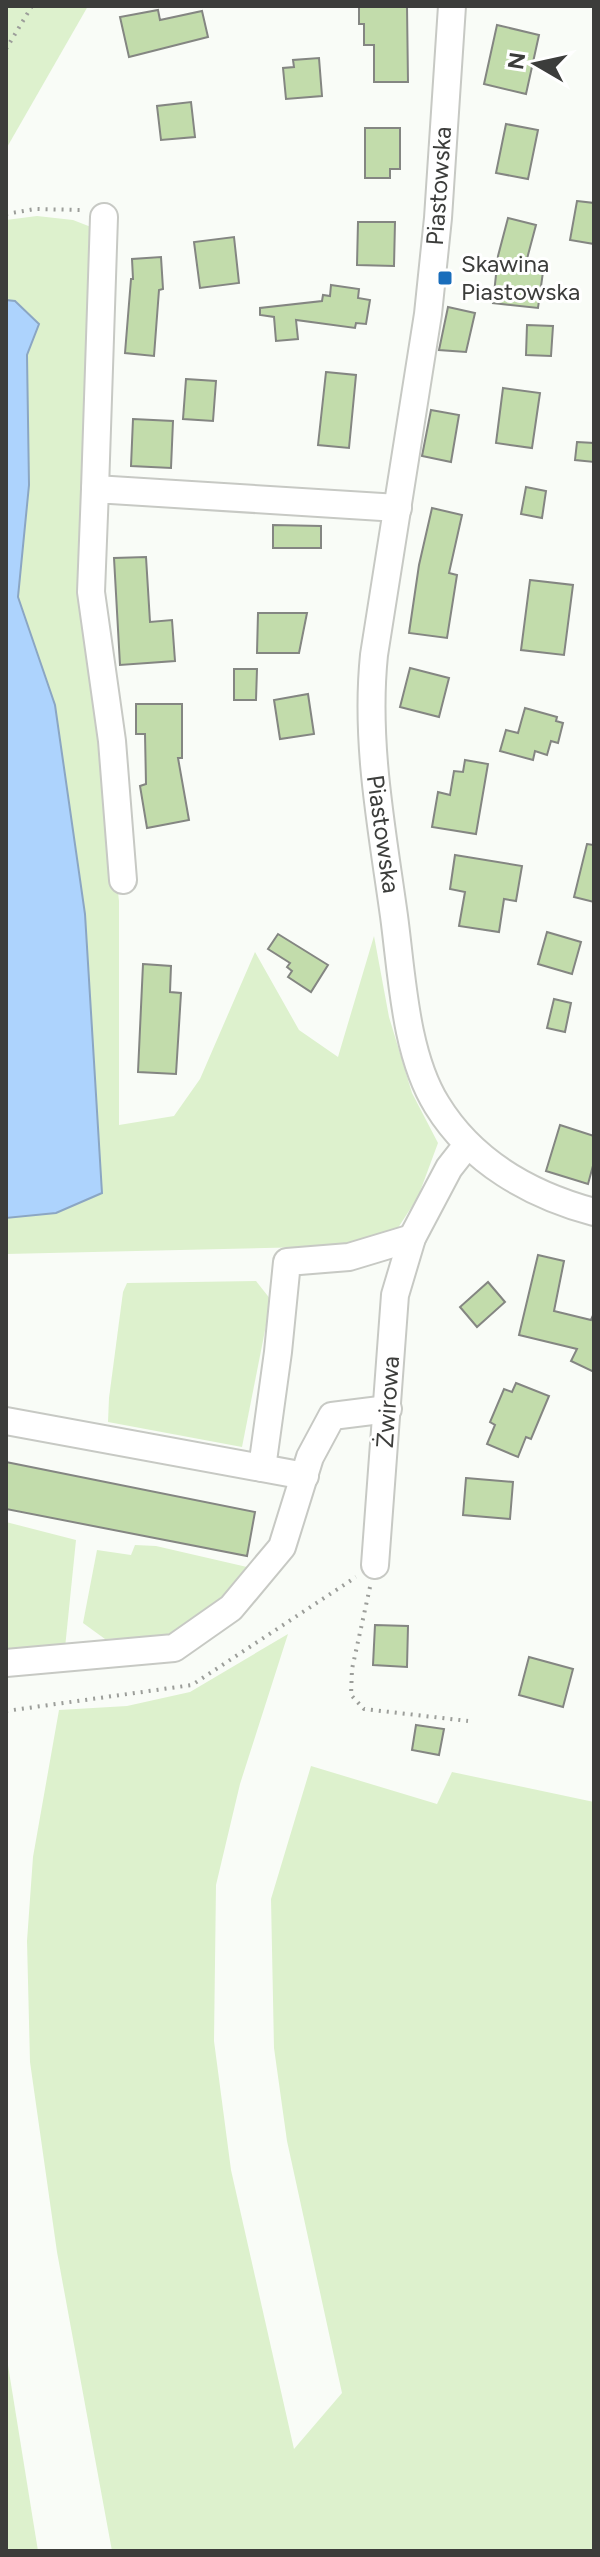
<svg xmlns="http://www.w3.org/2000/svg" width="600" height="2557" font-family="Figtree,sans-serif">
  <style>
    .green { fill: #ddf1cd }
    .water { fill: #add3fd; stroke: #8ba6c3; stroke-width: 2 }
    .building { fill: #c2dcab; stroke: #848682; stroke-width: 2 }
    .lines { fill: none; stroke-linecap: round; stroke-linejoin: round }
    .minor-casing { stroke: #c7c9c4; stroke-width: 30 }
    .path { stroke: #9c9e9a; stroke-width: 4; stroke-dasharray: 2 6; stroke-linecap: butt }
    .minor { stroke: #fff; stroke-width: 26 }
    .poi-dot { fill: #196dbb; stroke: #fff; stroke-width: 3 }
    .labels { text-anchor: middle; stroke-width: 6; stroke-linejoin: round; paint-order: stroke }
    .street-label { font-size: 24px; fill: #3c3d3b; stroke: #fff }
    .poi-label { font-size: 24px; fill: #3c3d3b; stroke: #fff; text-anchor: start }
  </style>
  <rect width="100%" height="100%" fill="#f9fcf7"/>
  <!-- green -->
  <g class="green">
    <path d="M6,6H88L6,149Z"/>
    <path d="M37,216L73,220L91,227L83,593L119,901V1125L174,1116L200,1079L255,952L299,1030L338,1057L374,936L389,1017L412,1093L438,1143L418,1197L394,1234L352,1246L6,1254V1218L57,1213L102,1193L85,914L55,705L18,597L29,485L27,355L39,324L16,301L6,300V220Z"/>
    <path d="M256,1281L271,1300L242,1447L108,1422L109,1398L123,1292L127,1283Z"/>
    <path d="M6,1522L76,1540L65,1648H6Z"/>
    <path d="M135,1545L156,1546L247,1567L224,1604L176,1636L105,1639L83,1623L97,1550L131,1555Z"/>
    <path d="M288,1634L240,1784L216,1885L214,2041L231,2170L294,2449L342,2393L287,2141L274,2048L271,1899L311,1766L437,1804L452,1772L594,1802V2551H112L57,2252L30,2062L27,1941L33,1857L59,1710L127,1706L190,1692Z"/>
    <path d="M6,2353L38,2551H6Z"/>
  </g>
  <!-- water -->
  <path class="water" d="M6,300L15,301L39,324L27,355L29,485L18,597L55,705L85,914L102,1193L56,1213L6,1218Z"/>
  <!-- building -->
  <g class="building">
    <path d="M359,6H407L408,82H374V45H364V24H359Z"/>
    <path d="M158,10L160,20L202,11L208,37L129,57L120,17Z"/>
    <path d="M497,25L539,35L526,94L484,84Z"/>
    <path d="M319,58L322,96L286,99L283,68L294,67L293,60Z"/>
    <path d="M191,102L195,137L161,140L157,106Z"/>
    <path d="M506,124L538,130L528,179L496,173Z"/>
    <path d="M365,128H400V169H390V178H365Z"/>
    <path d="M577,201L594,203V244L570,240Z"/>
    <path d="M508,218L536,225L524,270L543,272L538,308L493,303L498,256Z"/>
    <path d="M358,222H395L394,266L357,265Z"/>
    <path d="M234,237L239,283L200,288L194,242Z"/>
    <path d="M161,257L163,289L159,290L154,356L125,353L131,279H133L132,259Z"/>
    <path d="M331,285L359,289L358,298L370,300L366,324L356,323L355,328L296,320L298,339L276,341L274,317L260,315V308L322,301L323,295L330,296Z"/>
    <path d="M448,307L475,313L466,352L439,350Z"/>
    <path d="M527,325L553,326L551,356L526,355Z"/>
    <path d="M326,372L356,375L349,448L318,445Z"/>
    <path d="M186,379L216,381L213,421L183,419Z"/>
    <path d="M503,388L540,393L532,448L496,443Z"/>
    <path d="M431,410L459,415L451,462L422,456Z"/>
    <path d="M133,419L173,421L171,468L131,466Z"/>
    <path d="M577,442L594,443V462L575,460Z"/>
    <path d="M526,487L546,491L542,518L521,514Z"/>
    <path d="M432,508L462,515L449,573L457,575L447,638L409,633L419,565Z"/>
    <path d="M273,525L321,526V548H273Z"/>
    <path d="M146,557L150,622L172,620L175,661L120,665L114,558Z"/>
    <path d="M530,580L573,585L564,655L521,650Z"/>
    <path d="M258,613H307L299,653H257Z"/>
    <path d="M410,668L449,678L439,717L400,707Z"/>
    <path d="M234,669H257L256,700H234Z"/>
    <path d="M308,694L314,734L280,739L274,700Z"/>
    <path d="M136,704H182V758H178L189,820L147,828L140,786L146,784L145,734H136Z"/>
    <path d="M525,708L557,717L556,721L563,723L558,743L551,741L547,755L535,751L533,760L500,751L506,730L518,733Z"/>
    <path d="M465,760L488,764L476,834L432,827L438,792L450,795L454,771L463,772Z"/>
    <path d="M587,844L594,845V902L574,897Z"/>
    <path d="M455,855L522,866L516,901L504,899L499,932L459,926L465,892L450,889Z"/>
    <path d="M547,932L581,942L572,974L538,964Z"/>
    <path d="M278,934L328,965L311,992L288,977L292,971L287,967L290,963L268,949Z"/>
    <path d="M143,964L171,966L170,992L181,993L176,1074L138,1072Z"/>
    <path d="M554,999L571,1003L565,1032L547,1028Z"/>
    <path d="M560,1125L594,1136V1162L588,1184L546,1171Z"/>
    <path d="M538,1255L564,1261L554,1311L591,1320L594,1313V1372L571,1361L577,1349L519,1335Z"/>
    <path d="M488,1282L505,1302L477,1327L460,1307Z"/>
    <path d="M516,1383L549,1396L531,1439L526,1437L518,1457L487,1444L495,1425L490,1422L504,1389L512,1392Z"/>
    <path d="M6,1462L255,1512L247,1556L6,1509Z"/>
    <path d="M466,1478L513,1482L510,1519L463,1515Z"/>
    <path d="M375,1625L408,1626L407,1667L373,1665Z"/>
    <path d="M529,1657L573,1669L563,1707L519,1695Z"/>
    <path d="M416,1725L444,1729L439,1755L412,1750Z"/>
  </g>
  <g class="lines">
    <defs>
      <g id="minor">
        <path d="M452,6L438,218L428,314L374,655C365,743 382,829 394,916C402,975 405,1054 437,1105C472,1162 531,1195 594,1212"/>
        <path d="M95,489L104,217"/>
        <path d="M123,880L112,741L91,592L95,489L398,508"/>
        <path d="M6,1421L305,1476"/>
        <path d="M262,1468L278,1352L287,1262L349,1257L412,1238"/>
        <path d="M375,1565L395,1295L412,1238L449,1168L467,1145"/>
        <path d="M6,1663L174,1648L231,1608L282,1547L310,1457L332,1416L388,1409"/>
      </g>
    </defs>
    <!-- minor casing -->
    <use href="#minor" class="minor-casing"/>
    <!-- path -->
    <g class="path">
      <path d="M6,49L32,6"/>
      <path d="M6,214L35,209L83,210"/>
      <path d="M370,1587L352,1669L351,1695L364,1709L468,1721"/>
      <path d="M6,1711L192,1685L356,1577"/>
    </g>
    <!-- minor -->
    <use href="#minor" class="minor"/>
  </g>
  <!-- markers -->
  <rect class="poi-dot" x="437" y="270" width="16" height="16" rx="4"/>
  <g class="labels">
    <!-- street labels -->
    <g class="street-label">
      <text transform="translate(439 186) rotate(-86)" y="8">Piastowska</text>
      <text transform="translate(383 834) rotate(82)" y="8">Piastowska</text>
      <text transform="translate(388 1402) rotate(-86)" y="8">Żwirowa</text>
    </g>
    <!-- poi labels -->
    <g class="poi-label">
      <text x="461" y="272">Skawina<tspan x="461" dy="28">Piastowska</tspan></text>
    </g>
  </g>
  <!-- border -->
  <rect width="600" height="2557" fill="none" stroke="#3c3d3b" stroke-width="16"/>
  <!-- north arrow -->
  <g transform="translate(536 64) rotate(279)" stroke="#ffffff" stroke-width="6" paint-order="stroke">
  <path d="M0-6L14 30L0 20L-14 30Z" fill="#3c3d3b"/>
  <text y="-12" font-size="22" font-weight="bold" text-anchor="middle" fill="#3c3d3b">N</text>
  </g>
</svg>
